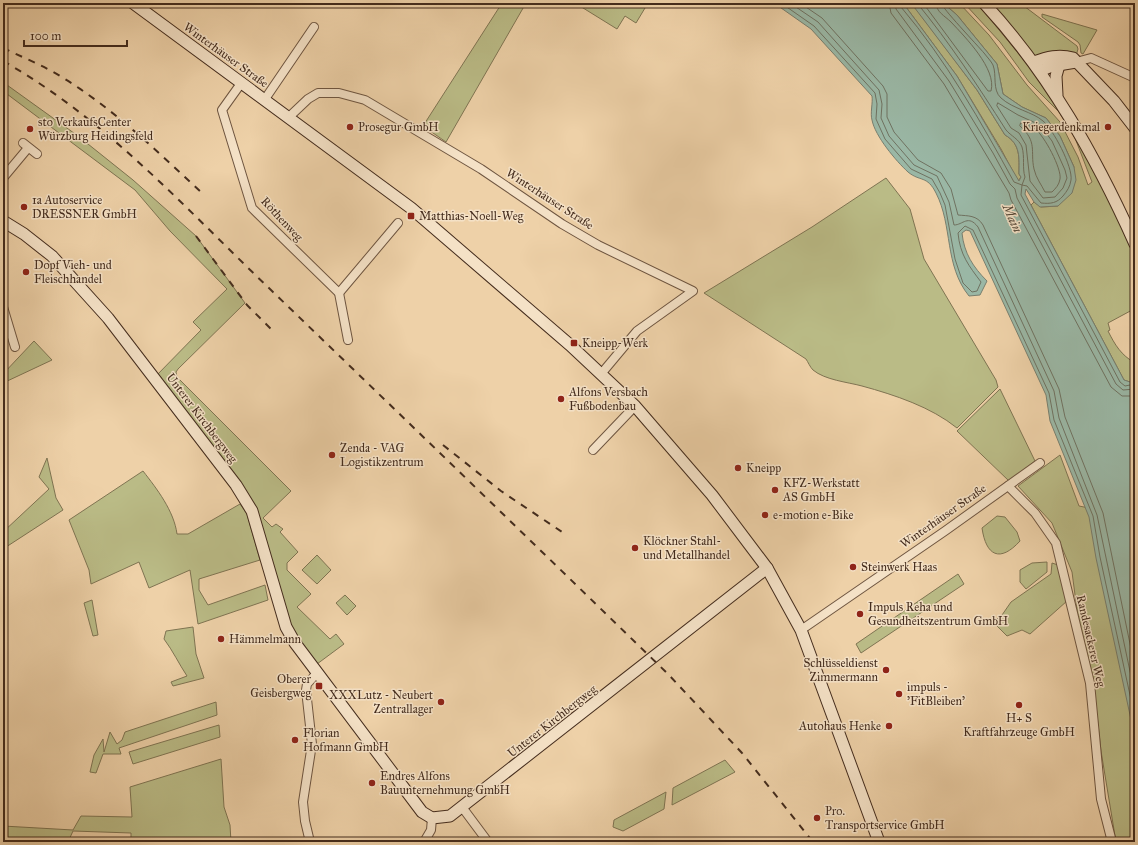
<svg xmlns="http://www.w3.org/2000/svg" width="1138" height="845" font-family="'IM FELL Great Primer',serif">
  <style>
    .green { fill: #babb86; stroke: #7f7452 }
    .water { fill: #9ab7a5; stroke: #787f6f }
    .lines { fill: none; stroke-linecap: round; stroke-linejoin: round }
    .shore { stroke: #6f7261; stroke-width: 1 }
    .street-casing { stroke: #6e5540; stroke-width: 10 }
    .secondary-casing { stroke: #442c1d; stroke-width: 13 }
    .street { stroke: #f4e1c6; stroke-width: 8 }
    .secondary { stroke: #f4e1c6; stroke-width: 11 }
    .rail { stroke: #442c1d; stroke-width: 2; stroke-dasharray: 7 7; stroke-linecap: butt }
    .poi-dot { fill: #8f2418; stroke: #f4e1c6; stroke-width: 1.5 }
    .labels { text-anchor: middle; stroke-width: 3; stroke-linejoin: round; paint-order: stroke }
    .street-label { font-size: 12px; fill: #442c1d; stroke: #f4e1c6 }
    .poi-label { font-size: 12px; fill: #442c1d; stroke: #f4e1c6; text-anchor: start }
    .water-label { font-size: 13px; font-style: italic; fill: #554838; stroke: #f4e1c6 }
  </style>
  <rect width="100%" height="100%" fill="#eed1a8"/>
  <filter id="stains"><feTurbulence type="fractalNoise" baseFrequency=".005" numOctaves="4"/><feColorMatrix values="0 0 0 0 .2 0 0 0 0 .09 0 0 0 0 .02 0 0 0 .5 -.17"/></filter>
  <radialGradient id="worn" r=".72"><stop offset=".6" stop-color="#630" stop-opacity="0"/><stop offset="1" stop-color="#630" stop-opacity=".3"/></radialGradient>
  <!-- green -->
  <g class="green">
    <path d="M502,3H526L446,142L423,126Z"/>
    <path d="M575,3H648L636,23L625,16L617,29Z"/>
    <path d="M903,3H911L914,6L977,90L1005,135C1021,144 1019,158 1019,174L1021,177L1018,181L1001,149L957,76Z"/>
    <path d="M943,3H959L989,35L1027,85L1060,122L1078,157L1088,185L1092,182L1075,138L1059,112L1029,82L1000,42L964,3H977L1036,75L1076,134L1118,214L1135,251V311L1134,309L1108,323L1110,330L1108,331C1115,345 1121,355 1135,363V380L1130,382L1124,380L1031,205L1034,202L1041,207L1058,206L1074,167L1060,136L1046,118L1022,107L1003,94L997,64L957,15Z"/>
    <path d="M989,3H1020L1077,46L1078,49L1076,56L1035,58Z"/>
    <path d="M1042,14L1097,30L1083,54L1081,53L1080,45L1078,42L1042,17Z"/>
    <path d="M7,85L78,136L133,180L196,236L245,303L178,369L176,372L177,377L291,491L263,518L272,527L276,524L283,529L280,532L298,552L287,563V570L311,594L297,607L330,639L336,634L344,644L313,667L295,643L252,511L155,377L201,330L193,322L227,289L170,231L135,190L3,91Z"/>
    <path d="M886,178L910,209L924,259L996,380L998,387L957,428C931,407 895,395 862,386C847,382 825,380 813,370C810,367 808,362 806,359L704,293L812,227Z"/>
    <path d="M34,341L52,360L3,383V374Z"/>
    <path d="M1000,389L1035,461L1009,481L957,431Z"/>
    <path d="M1060,455L1079,506L1094,509L1135,735V842H1116L1101,751L1097,715L1077,610L1072,572L1052,523L1018,486Z"/>
    <path d="M47,458L56,498L63,510L3,549V532L49,489L39,477Z"/>
    <path d="M143,471C157,489 174,511 177,534H188L240,504L247,514L260,560L199,579V590L208,605L265,585L268,600L198,624L190,570L149,588L139,562L91,584L89,570L69,520Z"/>
    <path d="M997,516L1005,517L1017,532L1020,541C1000,563 986,556 982,528Z"/>
    <path d="M317,555L331,570L317,584L302,570Z"/>
    <path d="M1047,562V572L1026,589L1020,582V570L1032,563Z"/>
    <path d="M1052,563L1058,565L1067,601L1030,634L1022,630L1007,636L993,622L1002,615L1011,602L1051,574Z"/>
    <path d="M958,574L964,584L861,653L856,644Z"/>
    <path d="M345,595L356,606L347,615L336,603Z"/>
    <path d="M92,600L98,635L93,636L84,603Z"/>
    <path d="M193,627L196,654L204,678L173,686L171,682L187,676C179,664 173,651 164,639L166,631Z"/>
    <path d="M216,702L217,715L119,748L121,754H103L96,773L90,772L94,755L103,739L104,752L110,732L117,744L122,740L125,732Z"/>
    <path d="M219,725L220,737L133,764L129,752Z"/>
    <path d="M221,759L224,807L230,825L231,842H131V833L73,831L68,842H3V826L73,830L81,816L132,817L130,787Z"/>
    <path d="M725,760L735,772L672,805L673,788Z"/>
    <path d="M666,792L664,809L623,831L613,827L614,820Z"/>
  </g>
  <!-- water -->
  <path class="water" d="M774,3H903L957,76L1019,181L1021,177L1019,174C1019,158 1021,144 1005,135L977,90L911,3H943L957,15L997,64L1003,94L1022,107L1046,118L1060,136L1074,167L1076,180L1072,193L1058,206L1040,207L1034,202L1026,189L1025,194L1124,380L1130,382L1135,380V738L1096,558L1089,517L1050,421L1046,395L970,231L966,230L962,233C964,253 973,267 987,281L980,295L969,296C944,265 953,226 936,193C927,175 920,182 908,172C896,161 875,136 872,120C870,113 873,103 872,96L811,29Z"/>
  <g class="lines">
    <!-- shore -->
    <g class="shore">
      <path d="M781,3L814,26L875,93L877,104L876,119L885,139L911,169L932,179L940,193L945,205L955,259L963,283L972,292L977,291L981,282C969,266 960,255 958,233L965,226L973,230L1049,393L1054,420L1093,516L1100,557L1135,718"/>
      <path d="M790,3L818,22L879,90L882,104L881,118L889,136L914,165L937,176L949,202L954,225C963,225 968,214 978,227L1054,391L1059,418L1097,515L1135,695"/>
      <path d="M800,3L822,18L883,86L887,94V117L894,132L918,160L941,173L951,189L958,215C968,216 977,215 983,225L1059,389L1065,417L1103,513L1135,668"/>
      <path d="M889,3L891,13L944,84L1009,193L1011,200L1111,387L1122,396H1135"/>
      <path d="M895,3L896,9L949,81L993,153L1010,184L1015,189L1017,198L1116,384L1123,390L1135,389"/>
      <path d="M900,3L901,7C946,60 981,122 1014,182L1022,185L1025,177C1022,168 1025,157 1022,147C1019,139 1011,136 1006,130C978,86 950,43 917,3"/>
      <path d="M923,3L988,91H991C997,69 965,37 951,22C945,16 936,12 936,3"/>
      <path d="M941,3C941,7 978,46 984,53C987,57 991,61 993,65C997,75 992,90 1001,98C1013,109 1033,112 1043,121C1053,129 1073,167 1071,180C1070,187 1067,191 1063,196C1057,203 1051,204 1041,203L1027,186L1022,185L1021,195L1120,382L1125,386L1135,384"/>
      <path d="M998,103L1018,115L1040,125L1052,141L1065,170L1067,178L1063,188L1055,197L1043,198L1030,181L1026,145L1019,133L1011,128L997,106Z"/>
      <path d="M1021,123C1026,124 1031,126 1035,129C1044,135 1062,169 1060,179C1059,185 1056,188 1052,192H1045C1041,184 1036,178 1034,169C1030,151 1038,142 1020,126Z"/>
    </g>
    <defs>
      <g id="street">
        <path d="M1076,62L1091,58L1135,78"/>
        <path d="M242,82L222,110L252,208L339,293L348,340"/>
        <path d="M265,99L314,27"/>
        <path d="M289,117L308,99L318,93H339L365,100L481,169L562,224L598,245L693,291L637,331L601,374"/>
        <path d="M23,143L37,154"/>
        <path d="M3,178L28,148"/>
        <path d="M339,293L398,223"/>
        <path d="M3,307L15,347"/>
        <path d="M593,450L635,406"/>
        <path d="M1008,486L1035,513L1056,543L1090,683L1101,799L1112,842"/>
        <path d="M801,630L945,531L1040,463"/>
        <path d="M462,807L488,842"/>
        <path d="M310,842L305,821L303,802L312,744L306,690L307,684L317,673"/>
        <path d="M424,842L431,830L432,818"/>
      </g>
      <g id="secondary">
        <path d="M133,3L411,208L570,345L635,406L712,495L767,568L801,630L879,842"/>
        <path d="M984,3C1049,73 1096,157 1135,244"/>
        <path d="M1034,62C1047,57 1059,54 1073,58L1114,101L1135,128"/>
        <path d="M1040,71L1052,66L1076,62"/>
        <path d="M1057,95L1056,76L1059,65"/>
        <path d="M3,221L24,234L52,256L108,318L236,485L252,511L286,627L295,643L422,812L432,818L450,816L767,568"/>
      </g>
    </defs>
    <!-- street casing -->
    <use href="#street" class="street-casing"/>
    <!-- secondary casing -->
    <use href="#secondary" class="secondary-casing"/>
    <!-- street -->
    <use href="#street" class="street"/>
    <!-- secondary -->
    <use href="#secondary" class="secondary"/>
    <!-- rail -->
    <g class="rail">
      <path d="M3,48C22,57 42,65 60,76C113,108 158,152 203,194"/>
      <path d="M3,61C106,119 187,210 272,291C404,418 536,546 668,674L742,753L813,842"/>
      <path d="M196,236L247,305L272,330"/>
      <path d="M443,445L501,491L565,534"/>
    </g>
  </g>
  <!-- markers -->
  <g class="poi-dot">
    <circle cx="350" cy="127" r="4"/>
    <circle cx="1108" cy="127" r="4"/>
    <circle cx="30" cy="129" r="4"/>
    <circle cx="24" cy="207" r="4"/>
    <rect x="407" y="212" width="8" height="8" rx="2"/>
    <circle cx="26" cy="272" r="4"/>
    <rect x="570" y="339" width="8" height="8" rx="2"/>
    <circle cx="561" cy="399" r="4"/>
    <circle cx="332" cy="455" r="4"/>
    <circle cx="738" cy="468" r="4"/>
    <circle cx="775" cy="490" r="4"/>
    <circle cx="765" cy="515" r="4"/>
    <circle cx="635" cy="548" r="4"/>
    <circle cx="853" cy="567" r="4"/>
    <circle cx="860" cy="614" r="4"/>
    <circle cx="221" cy="639" r="4"/>
    <circle cx="886" cy="670" r="4"/>
    <rect x="315" y="682" width="8" height="8" rx="2"/>
    <circle cx="899" cy="694" r="4"/>
    <circle cx="441" cy="702" r="4"/>
    <circle cx="1019" cy="705" r="4"/>
    <circle cx="889" cy="726" r="4"/>
    <circle cx="295" cy="740" r="4"/>
    <circle cx="372" cy="783" r="4"/>
    <circle cx="817" cy="818" r="4"/>
  </g>
  <g class="labels">
    <!-- street labels -->
    <g class="street-label">
      <text transform="translate(226 55) rotate(36)" y="4">Winterhäuser Straße</text>
      <text transform="translate(550 199) rotate(33)" y="4">Winterhäuser Straße</text>
      <text transform="translate(282 219) rotate(47)" y="4">Röthenweg</text>
      <text transform="translate(202 418) rotate(53)" y="4">Unterer Kirchbergweg</text>
      <text transform="translate(943 516) rotate(-35)" y="4">Winterhäuser Straße</text>
      <text transform="translate(1091 641) rotate(77)" y="4">Randesackerer Weg</text>
      <text transform="translate(552 721) rotate(-38)" y="4">Unterer Kirchbergweg</text>
    </g>
    <!-- poi labels -->
    <g class="poi-label">
      <text x="38" y="126">sto VerkaufsCenter<tspan x="38" dy="14">Würzburg Heidingsfeld</tspan></text>
      <text x="358" y="131">Prosegur GmbH</text>
      <text x="1100" y="131" text-anchor="end">Kriegerdenkmal</text>
      <text x="32" y="204">1a Autoservice<tspan x="32" dy="14">DRESSNER GmbH</tspan></text>
      <text x="419" y="220">Matthias-Noell-Weg</text>
      <text x="34" y="269">Dopf Vieh- und<tspan x="34" dy="14">Fleischhandel</tspan></text>
      <text x="582" y="347">Kneipp-Werk</text>
      <text x="569" y="396">Alfons Versbach<tspan x="569" dy="14">Fußbodenbau</tspan></text>
      <text x="340" y="452">Zenda - VAG<tspan x="340" dy="14">Logistikzentrum</tspan></text>
      <text x="746" y="472">Kneipp</text>
      <text x="783" y="487">KFZ-Werkstatt<tspan x="783" dy="14">AS GmbH</tspan></text>
      <text x="773" y="519">e-motion e-Bike</text>
      <text x="643" y="545">Klöckner Stahl-<tspan x="643" dy="14">und Metallhandel</tspan></text>
      <text x="861" y="571">Steinwerk Haas</text>
      <text x="868" y="611">Impuls Reha und<tspan x="868" dy="14">Gesundheitszentrum GmbH</tspan></text>
      <text x="229" y="643">Hämmelmann</text>
      <text x="878" y="667" text-anchor="end">Schlüsseldienst<tspan x="878" dy="14">Zimmermann</tspan></text>
      <text x="311" y="683" text-anchor="end">Oberer<tspan x="311" dy="14">Geisbergweg</tspan></text>
      <text x="907" y="691">impuls -<tspan x="907" dy="14">'FitBleiben'</tspan></text>
      <text x="433" y="699" text-anchor="end">XXXLutz - Neubert<tspan x="433" dy="14">Zentrallager</tspan></text>
      <text x="1019" y="722" text-anchor="middle">H+ S<tspan x="1019" dy="14">Kraftfahrzeuge GmbH</tspan></text>
      <text x="881" y="730" text-anchor="end">Autohaus Henke</text>
      <text x="303" y="737">Florian<tspan x="303" dy="14">Hofmann GmbH</tspan></text>
      <text x="380" y="780">Endres Alfons<tspan x="380" dy="14">Bauunternehmung GmbH</tspan></text>
      <text x="825" y="815">Pro.<tspan x="825" dy="14">Transportservice GmbH</tspan></text>
    </g>
    <!-- water labels -->
    <g class="water-label">
      <text transform="translate(1013 218) rotate(66)" y="5">Main</text>
    </g>
  </g>
  <!-- margin -->
  <rect width="1138" height="845" fill="none" stroke="#eed1a8" stroke-width="16"/>
  <rect x="4" y="4" width="1130" height="837" fill="none" stroke="#442c1d" stroke-width="2"/>
  <rect x="8" y="8" width="1122" height="829" fill="none" stroke="#442c1d"/>
  <!-- scale -->
  <path d="M24 40v6h103v-6" fill="none" stroke="#442c1d" stroke-width="2"/>
  <text x="30" y="40" font-size="12" fill="#442c1d" stroke="#f4e1c6" stroke-width="3" paint-order="stroke">100 m</text>
  <rect width="100%" height="100%" filter="url(#stains)"/>
  <rect width="100%" height="100%" fill="url(#worn)"/>
</svg>
